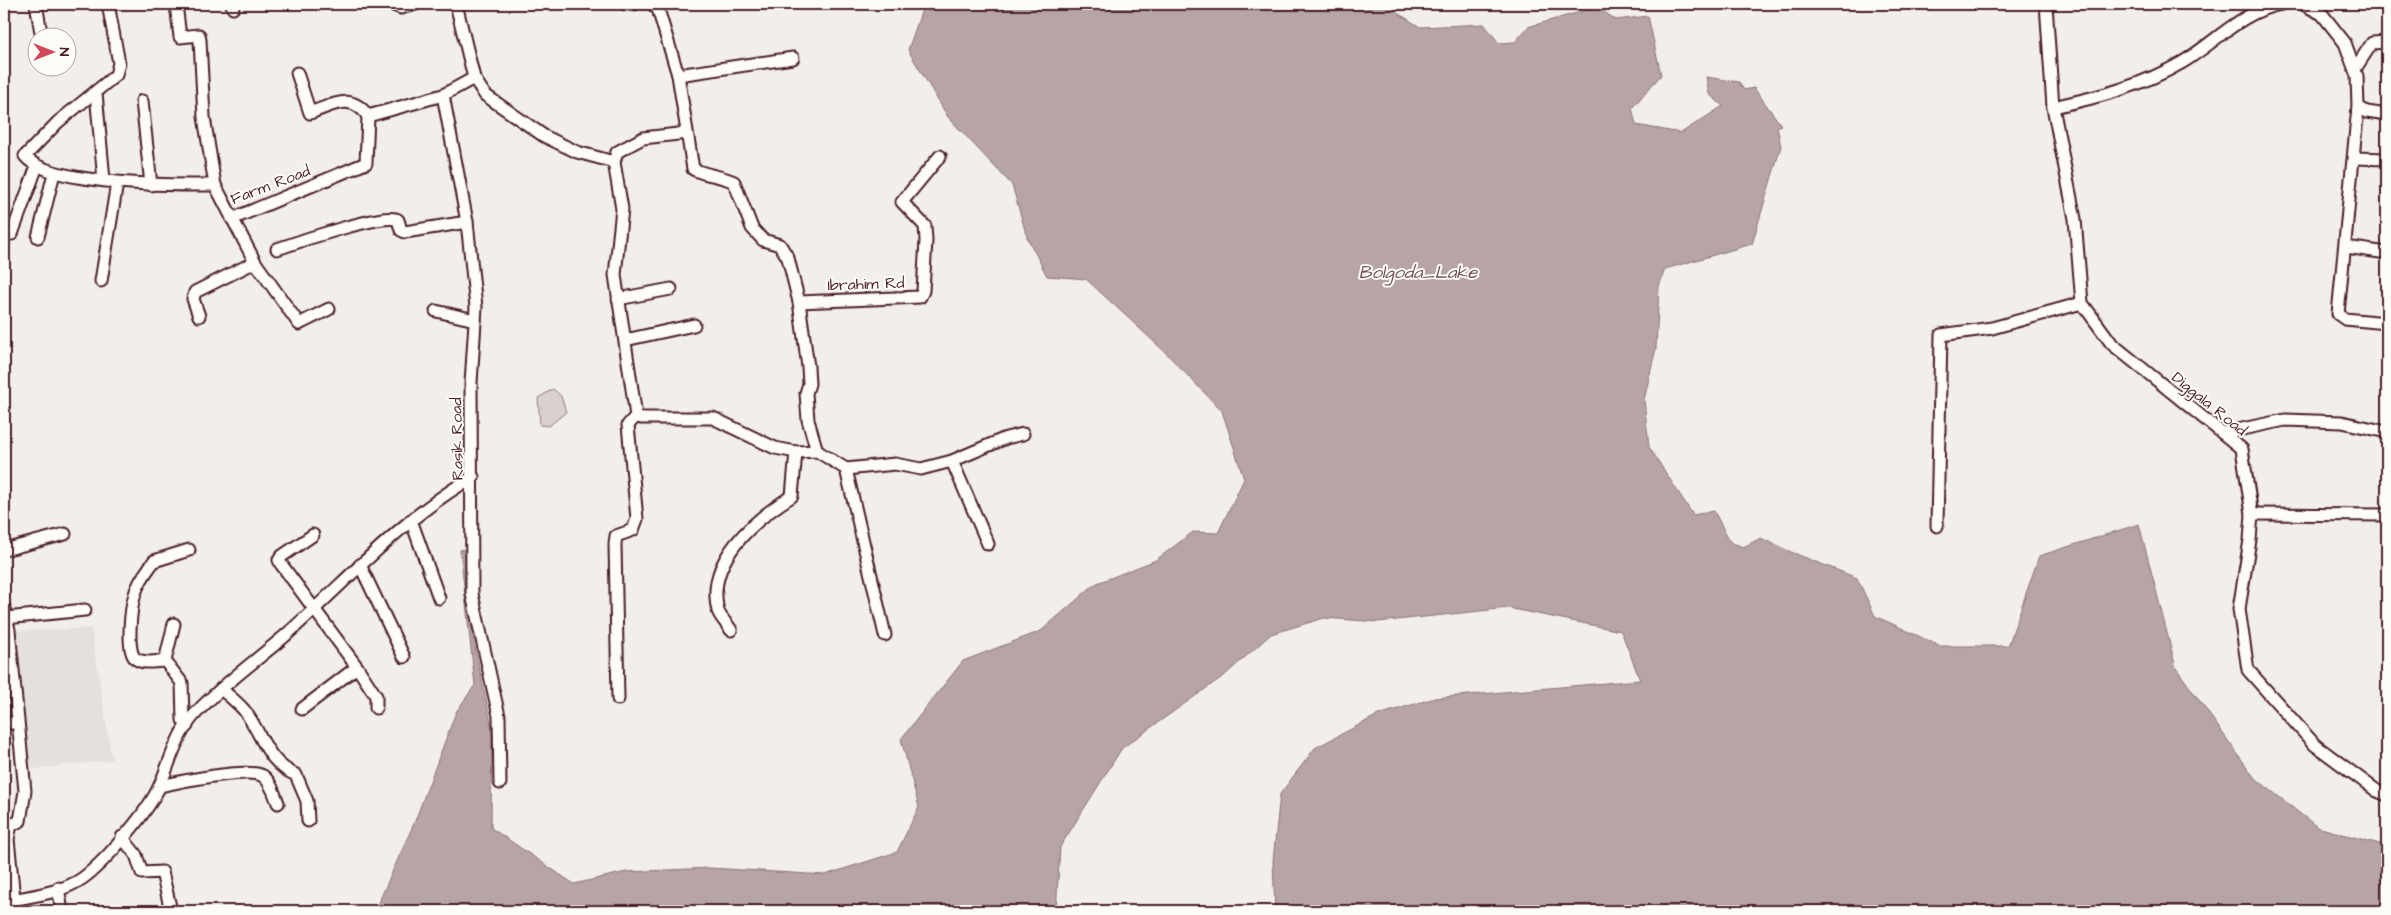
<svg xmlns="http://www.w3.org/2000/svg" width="2391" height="915" font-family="'Architects Daughter',sans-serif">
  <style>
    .built { fill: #e5dfdd }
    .green { fill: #d9d0cf; stroke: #92787d }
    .water { fill: #b7a5a6; stroke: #8b6f75 }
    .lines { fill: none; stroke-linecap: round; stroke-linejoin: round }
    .minor-casing { stroke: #4a1f2b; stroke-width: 15 }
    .minor { stroke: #fdfcf7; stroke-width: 11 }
    .labels { text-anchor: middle; stroke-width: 4; stroke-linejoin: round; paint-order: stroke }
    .street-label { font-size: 16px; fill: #4a1f2b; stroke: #fdfcf7 }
    .water-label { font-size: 18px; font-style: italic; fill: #704e56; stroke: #fdfcf7 }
  </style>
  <rect width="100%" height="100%" fill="#f2efeb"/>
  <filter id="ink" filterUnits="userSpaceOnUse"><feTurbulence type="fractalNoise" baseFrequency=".02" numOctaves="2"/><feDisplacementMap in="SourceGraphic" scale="10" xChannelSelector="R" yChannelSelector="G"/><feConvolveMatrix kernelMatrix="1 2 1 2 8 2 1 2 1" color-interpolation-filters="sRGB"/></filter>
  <g filter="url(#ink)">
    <!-- built -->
    <path class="built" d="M91,628L112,760L27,770L13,631Z"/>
    <!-- green -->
    <path class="green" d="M553,389L561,396L566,412L549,426L540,425L538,398Z"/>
    <!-- water -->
    <path class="water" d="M924,4H1384L1420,27L1484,24L1499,43L1515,42L1528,27L1597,7L1616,20L1648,16L1661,75L1632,108L1636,125L1681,133L1723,106L1709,94L1706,77L1739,82L1744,90L1754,88L1781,125L1777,127L1781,146L1752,244L1665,269L1659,286L1656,348L1644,400L1649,447L1693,515L1714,511L1730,542L1743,547L1761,538L1791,552L1857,578L1875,616L1940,646H2008L2039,556L2139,524L2176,668L2254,777L2317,827L2387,846V911H1275L1273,861L1280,794L1315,748L1378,715L1435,698L1640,680L1621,631L1508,608L1378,622L1324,618L1271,634L1225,675L1122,748L1060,847L1056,911H377L381,897L415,821L456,712L475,685L460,550L464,549L474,643L492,727L491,828L574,884L626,872L710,868L825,875L897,852L919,807L901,739L963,661L1041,631L1095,584L1156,560L1193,532L1218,533L1244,479L1222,411L1164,351L1086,279L1047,276L1027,237L1012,185L948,117L908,50Z"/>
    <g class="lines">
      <defs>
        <g id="minor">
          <path d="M36,4L42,38"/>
          <path d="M108,4L119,63L116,75L58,122L25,156C48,186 177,185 215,185"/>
          <path d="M176,4L180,37L199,35L200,40L204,117L215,185L255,262L299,324L329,309"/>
          <path d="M232,4L233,8"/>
          <path d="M391,4L401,8L416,4"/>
          <path d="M456,4L474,78L485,95L544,136L577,152L614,162L622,209L615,275L636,416L641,418H713L775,448L796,452L817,451L846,469L895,464L921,469L952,461L988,544"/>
          <path d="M626,4H634"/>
          <path d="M652,4L658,9L678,75L693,169C707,176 720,175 734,182L752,228L763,240L780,245L788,258L799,302L808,367L809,384L806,393L808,420L817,451"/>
          <path d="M2046,4L2053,107L2075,219L2082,303L2112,344L2242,449L2252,514L2250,540L2239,609L2248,670L2315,745L2377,791L2387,795"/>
          <path d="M2303,4L2322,14L2345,43L2357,76L2358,107"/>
          <path d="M2355,69L2372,43L2387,42"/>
          <path d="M297,73L310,113C333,105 351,92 368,116"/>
          <path d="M678,75L793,58"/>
          <path d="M96,93L104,180"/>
          <path d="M443,95L467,222L476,307L471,383L472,594L499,716L500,783"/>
          <path d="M142,101L151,185"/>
          <path d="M2053,107C2099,97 2142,86 2183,62C2214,43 2244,10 2281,4"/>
          <path d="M2387,115L2367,112L2358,107L2338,314L2345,319L2387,323"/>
          <path d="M2354,158L2387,159"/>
          <path d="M614,162L617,152L643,138L687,133"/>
          <path d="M232,219L366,163L368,116L443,95L474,78"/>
          <path d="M12,234L37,166"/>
          <path d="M38,237L54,173"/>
          <path d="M2346,247L2387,253"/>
          <path d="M277,249C294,243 388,211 398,220L401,230L405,232L467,222"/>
          <path d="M101,281L117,183"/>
          <path d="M618,299L671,289"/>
          <path d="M799,302L920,297L923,291L926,240L925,226L902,202L940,156"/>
          <path d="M436,311L475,320"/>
          <path d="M199,316L193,299L195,292L255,262"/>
          <path d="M625,340L694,325"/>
          <path d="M2223,433L2285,420L2342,422L2387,432"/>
          <path d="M952,461L1006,438L1023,434"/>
          <path d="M846,469L885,635"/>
          <path d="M2252,514L2387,515"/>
          <path d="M411,520L439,598"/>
          <path d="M1937,526L1941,335L1992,328L2082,303"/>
          <path d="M313,535L282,556L279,560L281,564L357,667L376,696V708"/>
          <path d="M4,550L65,534"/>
          <path d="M360,565L404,657"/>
          <path d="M4,607L9,630L25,791L20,821L11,825"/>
          <path d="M6,618L85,610"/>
          <path d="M174,624L165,661L182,683L183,720L187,726"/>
          <path d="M731,630C727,624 720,617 718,611C705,561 754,520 792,496L796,452"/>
          <path d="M165,661C156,661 143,665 135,658C126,651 131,606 135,594C138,582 147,571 154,561L189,550"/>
          <path d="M221,689C228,695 237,702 244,710C262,733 266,762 296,775L307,801L308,821"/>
          <path d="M618,699L615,544L616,536L633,530L637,519L628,425L636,416"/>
          <path d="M302,709L357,667"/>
          <path d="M4,723H17"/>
          <path d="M160,786C177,782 249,767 263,776C271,782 274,793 278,803"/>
          <path d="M4,819L11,825L8,839L14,899"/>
          <path d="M122,837L136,855L142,873L162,872L171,911"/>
          <path d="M58,888L62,911"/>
          <path d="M4,902C29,896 62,893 83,878C106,861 149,811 160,785C171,760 177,732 197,712C224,683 256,661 286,635C347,581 401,519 473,477"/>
        </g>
      </defs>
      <!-- minor casing -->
      <use href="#minor" class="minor-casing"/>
      <!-- minor -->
      <use href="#minor" class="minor"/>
    </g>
  </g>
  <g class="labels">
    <!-- street labels -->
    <g class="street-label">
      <text transform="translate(270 184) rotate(-21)" y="6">Farm Road</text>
      <text transform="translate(866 283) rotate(-2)" y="6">Ibrahim Rd</text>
      <text transform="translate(2210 403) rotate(39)" y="6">Diggala Road</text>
      <text transform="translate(456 439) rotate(-91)" y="6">Rasik Road</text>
    </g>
    <!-- water labels -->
    <g class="water-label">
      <text x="1418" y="278">Bolgoda_Lake</text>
    </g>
  </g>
  <!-- margin -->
  <rect width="2391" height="915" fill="none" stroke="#fdfcf7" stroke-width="20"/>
  <rect x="10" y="10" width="2371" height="895" fill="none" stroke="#4a1f2b" stroke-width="2" filter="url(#ink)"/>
  <!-- north arrow -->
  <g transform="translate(52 52) rotate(90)"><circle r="24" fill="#fdfcf7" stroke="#b5a4a5"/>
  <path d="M0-4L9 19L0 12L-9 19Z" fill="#d1495b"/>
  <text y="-8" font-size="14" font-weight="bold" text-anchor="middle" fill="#4a1f2b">N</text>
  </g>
</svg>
